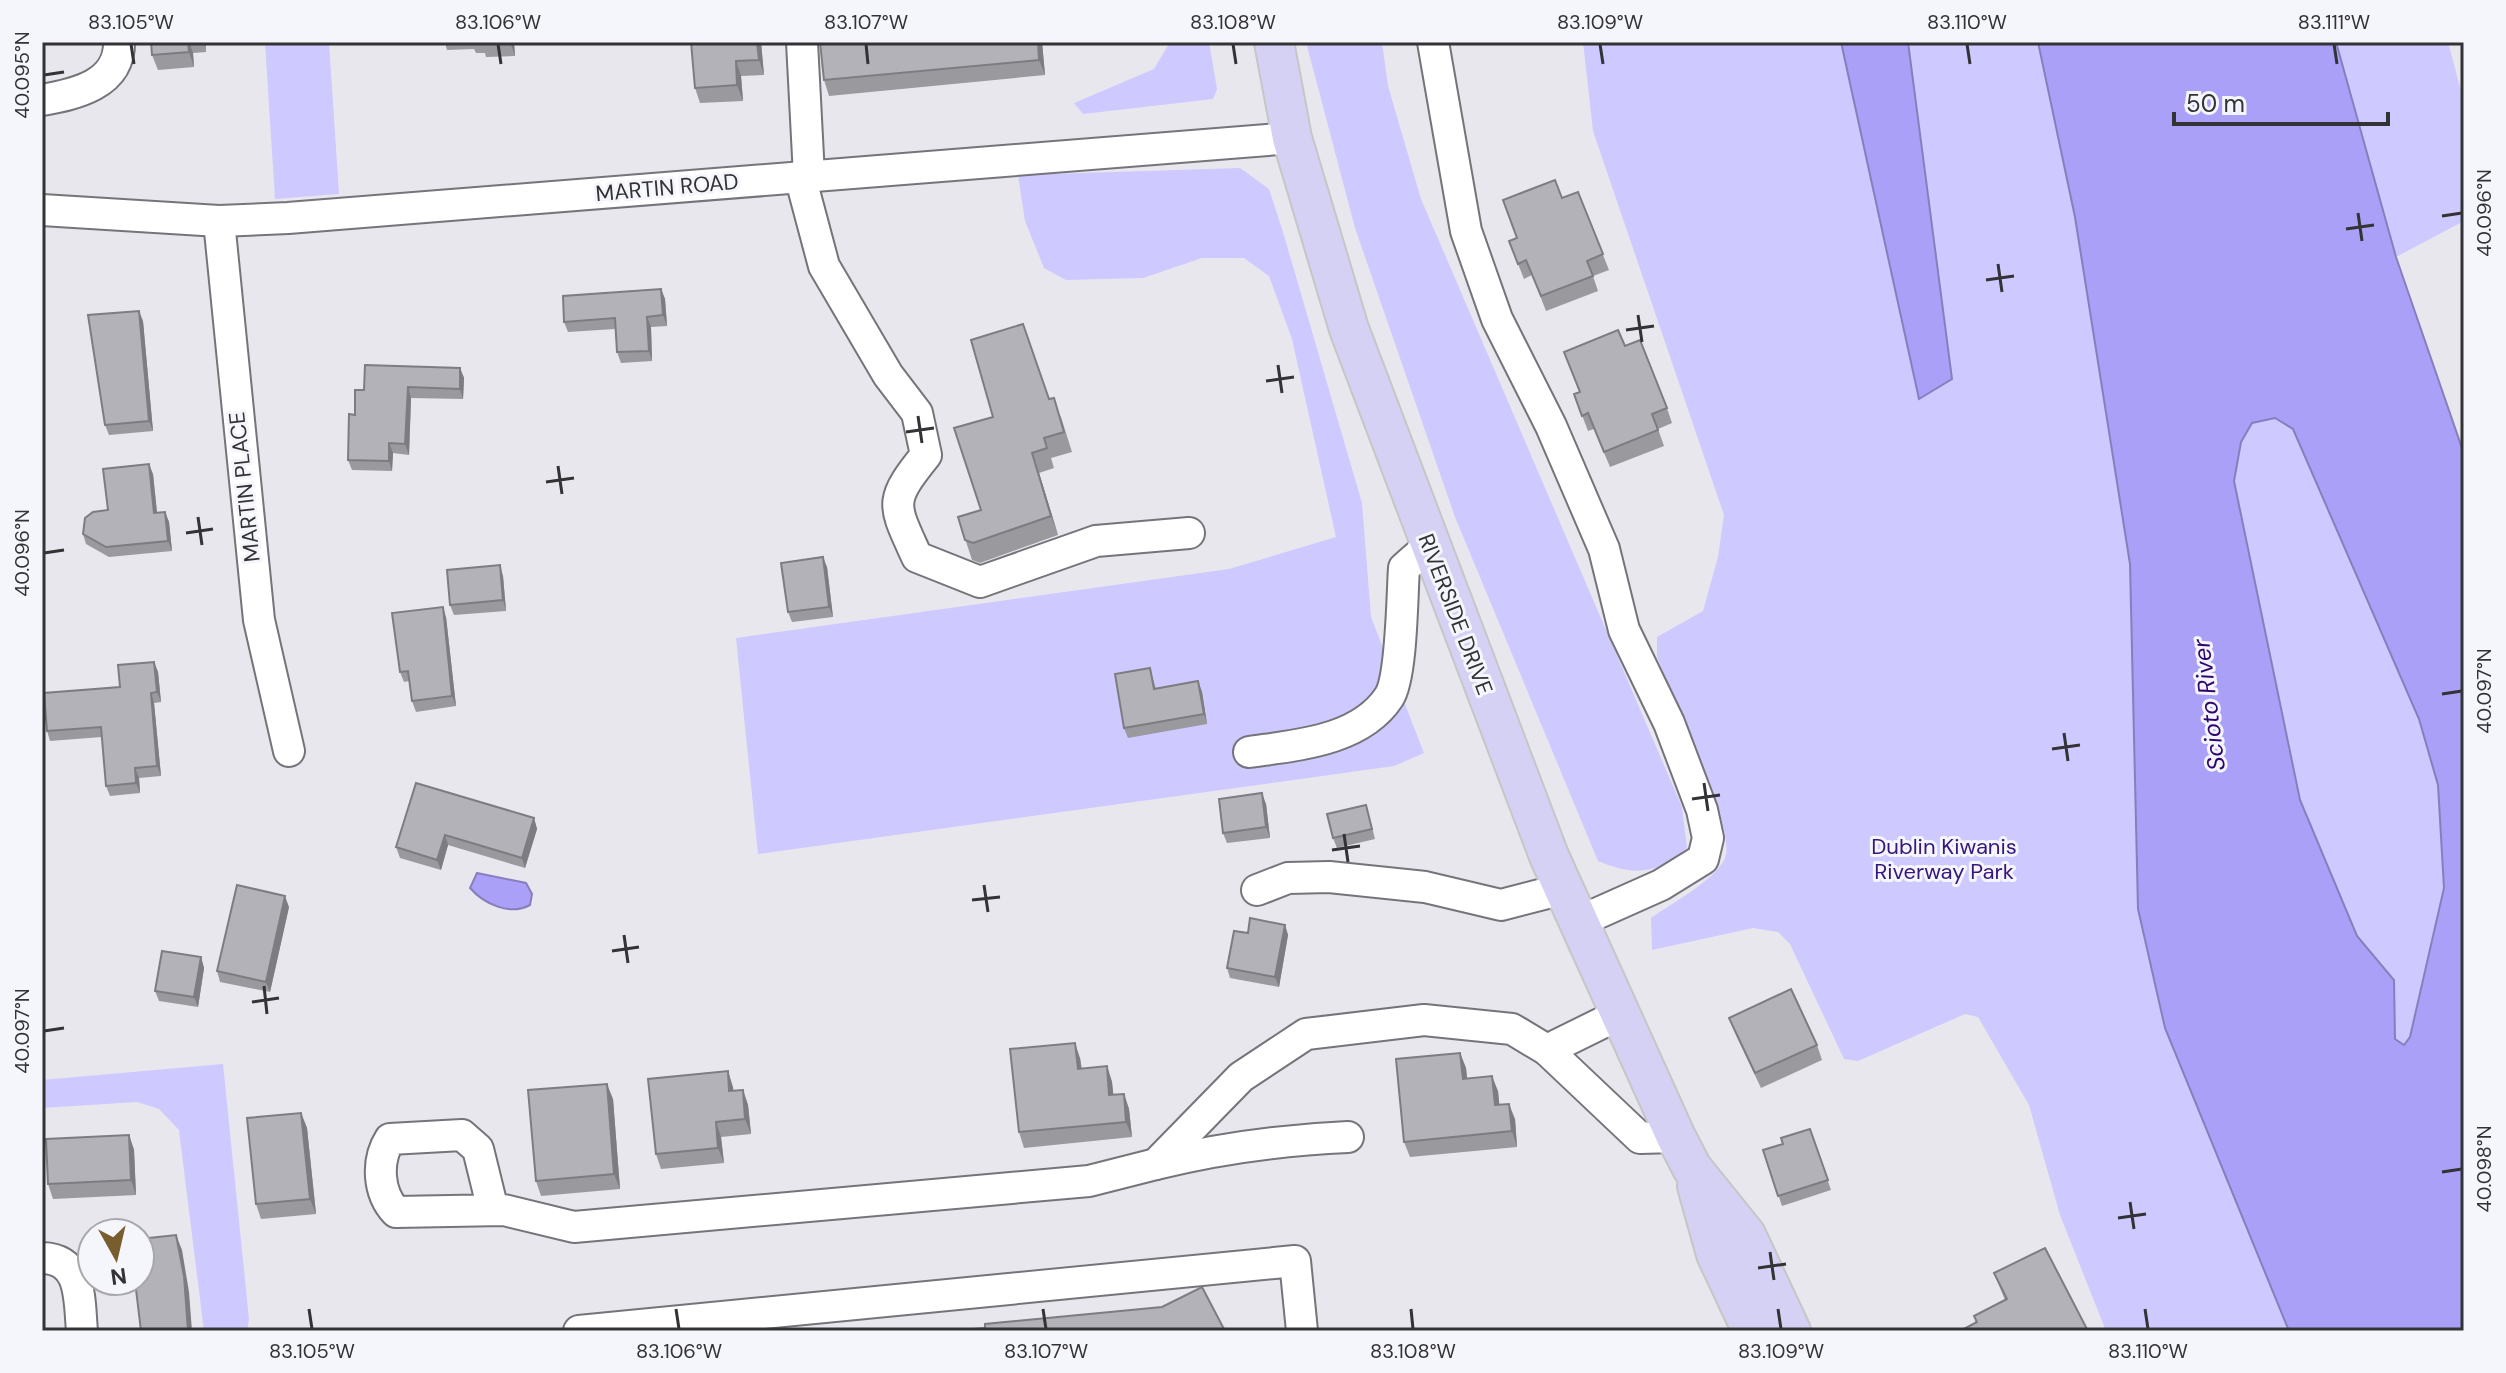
<svg xmlns="http://www.w3.org/2000/svg" width="2506" height="1373" font-family="'DM Sans',sans-serif">
  <style>
    .green { fill: #cec9ff }
    .water { fill: #aba0f7; stroke: #877fbd; stroke-width: 2; fill-rule: evenodd }
    .lines { fill: none; stroke-linecap: round; stroke-linejoin: round }
    .minor-casing { stroke: #74747a; stroke-width: 34 }
    .major-casing { stroke: #c6c6c6; stroke-width: 42 }
    .minor { stroke: #fff; stroke-width: 30 }
    .major { stroke: #d5d1f5; stroke-width: 38 }
    .wall { fill: #99999e }
    .shaded-wall { fill: #7d7d81 }
    .building { fill: #b2b2b8; stroke: #7d7d81; stroke-width: 2 }
    .ticks { fill: none; stroke: #333235; stroke-width: 3 }
    .labels { text-anchor: middle; stroke-width: 6; stroke-linejoin: round; paint-order: stroke }
    .street-label { font-size: 22px; fill: #333235; stroke: #f5f5fc }
    .park-label { font-size: 22px; fill: #36177b; stroke: #f5f5fc }
    .water-label { font-size: 24px; font-style: italic; fill: #2e066f; stroke: #f5f5fc }
    .neatline { fill: none; stroke: #333235; stroke-width: 3 }
    .ticks-label { font-size: 20px; text-anchor: middle; fill: #333235 }
  </style>
  <rect width="100%" height="100%" fill="#e8e7ee"/>
  <!-- green -->
  <g class="green">
    <path d="M265,42H329L339,194L275,199Z"/>
    <path d="M1170,42H1209L1217,89L1213,99L1083,114L1074,103L1154,69Z"/>
    <path d="M1306,42H1382L1388,86L1421,199L1682,807L1687,848C1656,875 1635,876 1598,861L1455,517L1355,228Z"/>
    <path d="M1583,42H1841L1919,398L1951,378L1908,42H2038L2075,217L2130,564L2138,909L2165,1028L2289,1331H2106L2060,1215L2029,1105L1978,1017L1965,1014L1858,1061L1844,1059L1790,944L1778,932L1753,928L1652,950L1651,918C1670,904 1720,878 1726,855C1733,823 1671,693 1657,657V637L1703,611L1718,557L1724,515L1593,131Z"/>
    <path d="M2336,42H2448L2464,102V221L2396,257Z"/>
    <path d="M1240,168L1269,189L1283,232L1362,503L1371,617L1424,753L1394,766L758,854L736,638L1229,569L1336,537L1292,339L1269,276L1244,258H1202L1143,278L1066,280L1044,268L1025,221L1018,175Z"/>
    <path d="M2275,418L2293,429L2419,719L2438,785L2444,888L2410,1037L2404,1045L2395,1039L2394,980L2357,936L2300,800L2234,481L2241,442L2253,423Z"/>
    <path d="M223,1064L249,1319L247,1331H204L179,1130L159,1109L137,1102L42,1108V1080Z"/>
  </g>
  <!-- water -->
  <g class="water">
    <path d="M1841,42H1908L1952,379L1919,399Z"/>
    <path d="M2038,42H2336L2396,257L2464,454V1331H2289L2165,1028L2138,909L2130,564L2075,217ZM2275,418L2293,429L2419,719L2438,785L2444,888L2410,1037L2404,1045L2395,1039L2394,980L2357,936L2300,800L2234,481L2241,442L2252,423Z"/>
    <path d="M477,873L526,883L532,894L530,905C510,916 484,904 470,888Z"/>
  </g>
  <g class="lines">
    <defs>
      <g id="minor">
        <path d="M802,42L809,176"/>
        <path d="M1433,42L1466,231L1497,319L1551,426L1604,549L1624,630L1669,723L1702,810L1708,838L1703,859L1661,885L1578,922"/>
        <path d="M42,100C75,94 120,85 119,42"/>
        <path d="M800,176L824,266L888,375L917,413L926,455C888,502 893,504 917,557L980,582L1096,541L1189,533"/>
        <path d="M42,210L219,221L288,218L1292,138"/>
        <path d="M219,221L259,620L289,751"/>
        <path d="M1249,752C1297,745 1360,741 1389,697C1402,677 1402,595 1404,568L1430,545"/>
        <path d="M1257,890L1288,878L1329,877L1425,887L1501,905L1563,889"/>
        <path d="M1547,1050L1620,1014"/>
        <path d="M1156,1164C1220,1148 1281,1140 1348,1137"/>
        <path d="M493,1210L478,1149L462,1135L390,1139C376,1161 378,1193 396,1212L504,1210L574,1227L1089,1181L1156,1164L1241,1077L1306,1034L1424,1020L1512,1029L1547,1050L1640,1138L1676,1137"/>
        <path d="M42,1258C83,1259 79,1300 82,1331"/>
        <path d="M579,1331L1295,1261L1302,1331"/>
      </g>
      <g id="major">
        <path d="M1274,42L1292,138L1349,329L1549,856L1676,1137L1692,1168L1746,1235L1791,1331"/>
        <path d="M1697,1186L1716,1254L1752,1331"/>
      </g>
    </defs>
    <!-- minor casing -->
    <use href="#minor" class="minor-casing"/>
    <!-- major casing -->
    <use href="#major" class="major-casing"/>
    <!-- minor -->
    <use href="#minor" class="minor"/>
    <!-- major -->
    <use href="#major" class="major"/>
  </g>
  <!-- wall -->
  <g class="wall">
    <path d="M151,42H206V52L193,53L194,67L158,70L152,55Z"/>
    <path d="M419,42H514L515,56L486,57L485,53H476L474,49L447,50L445,43L420,45Z"/>
    <path d="M691,42H761L764,75L741,76L743,101L700,103L695,88Z"/>
    <path d="M1042,42L1045,75L829,96L824,80Z"/>
    <path d="M1578,192L1609,270L1593,276L1598,291L1546,311L1532,275L1524,279L1509,241L1517,238L1562,198Z"/>
    <path d="M661,289L665,299L667,326L651,327L652,361L621,363L617,352L615,329L568,332L564,322Z"/>
    <path d="M143,321L153,431L109,435L105,425Z"/>
    <path d="M1625,346L1667,408L1672,423L1658,429L1664,446L1610,467L1594,429L1588,431L1574,394L1579,392Z"/>
    <path d="M460,368L464,378L463,399L411,398L409,455L393,453L392,471L352,470L348,460L355,415L364,390Z"/>
    <path d="M1049,399L1061,417L1072,452L1051,458L1054,468L1039,473L1058,535L980,563L972,560L958,517L981,510Z"/>
    <path d="M153,474L157,512H165L169,522L172,551L109,557L86,544L83,534L108,510Z"/>
    <path d="M827,567L833,617L792,622L788,612Z"/>
    <path d="M503,576L506,611L454,615L450,605Z"/>
    <path d="M446,617L456,706L416,712L412,701L409,681L404,682L400,672Z"/>
    <path d="M154,662L158,672L161,702L154,703L161,776L139,778L140,793L110,796L106,786L102,737L50,741L47,731L120,687Z"/>
    <path d="M1150,668L1156,689L1198,681L1202,692L1207,724L1128,738L1124,728Z"/>
    <path d="M416,783L534,818L537,829L525,868L448,845L441,870L400,858L396,847Z"/>
    <path d="M1266,804L1270,838L1227,843L1223,833Z"/>
    <path d="M1369,815L1375,839L1337,848L1333,838Z"/>
    <path d="M289,907L270,992L220,982L217,971Z"/>
    <path d="M1285,925L1288,935L1279,987L1230,978L1227,968L1248,933Z"/>
    <path d="M201,957L204,968L198,1007L159,1001L155,991Z"/>
    <path d="M1729,1018L1817,1045L1822,1060L1761,1088L1735,1033Z"/>
    <path d="M1460,1053L1466,1068L1467,1079L1498,1091L1499,1105L1515,1119L1517,1147L1410,1157L1404,1142Z"/>
    <path d="M1080,1058L1082,1069L1107,1066L1112,1082L1113,1095L1124,1094L1129,1109L1132,1137L1024,1148L1019,1132Z"/>
    <path d="M728,1071L733,1090H743L748,1105L751,1134L721,1137L724,1163L661,1169L656,1154Z"/>
    <path d="M613,1099L620,1189L541,1196L536,1181Z"/>
    <path d="M301,1113L307,1128L316,1214L261,1219L256,1204Z"/>
    <path d="M1810,1129L1831,1190L1782,1206L1763,1150L1783,1144Z"/>
    <path d="M129,1135L134,1150L136,1195L53,1199L48,1184Z"/>
    <path d="M1994,1273L2088,1331L1976,1323L1974,1316L2005,1300Z"/>
  </g>
  <!-- shaded-wall -->
  <g class="shaded-wall">
    <path d="M188,42H189L193,53L194,67L189,52Z"/>
    <path d="M510,42H514L515,56Z"/>
    <path d="M757,42H761L764,75L759,60Z"/>
    <path d="M1038,42H1042L1045,75L1039,60Z"/>
    <path d="M736,61L741,76L743,101L737,85Z"/>
    <path d="M661,289L665,299L667,326L663,315Z"/>
    <path d="M139,311L143,321L153,431L149,421Z"/>
    <path d="M647,317L651,327L652,361L649,351Z"/>
    <path d="M460,368L464,378L463,399L460,389Z"/>
    <path d="M408,387L411,398L409,455L405,444Z"/>
    <path d="M389,443L393,453L392,471L389,461Z"/>
    <path d="M1032,453L1039,473L1058,535L1051,516Z"/>
    <path d="M149,464L153,474L158,523L154,513Z"/>
    <path d="M165,512L169,522L172,551L168,541Z"/>
    <path d="M823,557L827,567L833,617L829,607Z"/>
    <path d="M500,565L503,576L506,611L503,600Z"/>
    <path d="M443,607L446,617L456,706L452,696Z"/>
    <path d="M154,662L158,672L161,702L157,692Z"/>
    <path d="M1198,681L1202,692L1207,724L1204,714Z"/>
    <path d="M151,693L154,703L161,776L157,766Z"/>
    <path d="M135,768L139,778L140,793L136,783Z"/>
    <path d="M1262,793L1266,804L1270,838L1266,827Z"/>
    <path d="M534,818L537,829L525,868L522,858Z"/>
    <path d="M445,835L448,845L441,870L437,860Z"/>
    <path d="M285,896L289,907L270,992L266,982Z"/>
    <path d="M1285,925L1288,935L1279,987L1275,977Z"/>
    <path d="M201,957L204,968L198,1007L194,997Z"/>
    <path d="M1075,1043L1080,1058L1083,1085L1078,1069Z"/>
    <path d="M1460,1053L1466,1068L1469,1095L1463,1079Z"/>
    <path d="M1107,1066L1112,1082L1115,1110L1109,1095Z"/>
    <path d="M728,1071L733,1087L735,1106L729,1091Z"/>
    <path d="M1492,1076L1498,1091L1501,1120L1495,1105Z"/>
    <path d="M607,1084L613,1099L620,1189L614,1174Z"/>
    <path d="M743,1090L748,1105L751,1134L745,1119Z"/>
    <path d="M1124,1094L1129,1109L1132,1137L1126,1122Z"/>
    <path d="M1509,1104L1515,1119L1517,1147L1512,1131Z"/>
    <path d="M301,1113L307,1128L316,1214L310,1199Z"/>
    <path d="M716,1122L721,1137L724,1163L718,1148Z"/>
    <path d="M129,1135L134,1150L136,1195L131,1180Z"/>
    <path d="M176,1235L182,1250L189,1292L192,1331H188Z"/>
  </g>
  <!-- building -->
  <g class="building">
    <path d="M151,42H188L189,52L152,55Z"/>
    <path d="M691,42H757L759,60L736,61L737,85L695,88Z"/>
    <path d="M820,42H1038L1039,60L824,80Z"/>
    <path d="M1555,180L1562,198L1578,192L1603,254L1587,261L1593,276L1541,296L1526,260L1518,264L1509,241L1517,238L1503,200Z"/>
    <path d="M661,289L663,315L647,317L649,351L617,352L615,318L564,322L563,296Z"/>
    <path d="M139,311L149,421L105,425L88,315Z"/>
    <path d="M1023,324L1049,399L1054,398L1064,432L1044,438L1047,448L1032,453L1051,516L973,543L965,540L958,517L981,510L954,428L993,417L971,340Z"/>
    <path d="M1618,330L1625,346L1640,340L1667,408L1652,414L1658,430L1604,452L1588,413L1582,416L1574,394L1580,392L1564,352Z"/>
    <path d="M365,365L460,368V389L408,387L405,444L389,443V461L348,460L349,414L355,415V390H364Z"/>
    <path d="M149,464L154,513L165,512L168,541L106,547L83,534L85,518L93,512L108,510L103,469Z"/>
    <path d="M823,557L829,607L788,612L781,563Z"/>
    <path d="M500,565L503,600L450,605L447,570Z"/>
    <path d="M443,607L452,696L412,701L408,671L400,672L392,613Z"/>
    <path d="M154,662L157,692L151,693L157,766L135,768L136,783L106,786L101,727L47,731L44,693L120,687L118,665Z"/>
    <path d="M1150,668L1154,689L1198,681L1204,714L1124,728L1115,674Z"/>
    <path d="M416,783L534,818L522,858L445,835L437,860L396,847Z"/>
    <path d="M1262,793L1266,827L1223,833L1219,799Z"/>
    <path d="M1366,805L1372,829L1333,838L1327,814Z"/>
    <path d="M237,885L285,896L266,982L217,971Z"/>
    <path d="M1250,918L1285,925L1275,977L1227,968L1234,931L1248,933Z"/>
    <path d="M162,951L201,957L194,997L155,991Z"/>
    <path d="M1791,989L1817,1045L1755,1073L1729,1018Z"/>
    <path d="M1075,1043L1078,1069L1107,1066L1109,1095L1124,1094L1126,1122L1019,1132L1010,1049Z"/>
    <path d="M1460,1053L1463,1079L1492,1076L1495,1105L1509,1104L1512,1131L1404,1142L1396,1059Z"/>
    <path d="M728,1071L729,1091L743,1090L745,1119L716,1122L718,1148L656,1154L648,1079Z"/>
    <path d="M607,1084L614,1174L536,1181L528,1090Z"/>
    <path d="M301,1113L310,1199L256,1204L247,1118Z"/>
    <path d="M1810,1129L1828,1180L1778,1196L1763,1150L1783,1144L1781,1138Z"/>
    <path d="M129,1135L131,1180L48,1184L46,1139Z"/>
    <path d="M176,1235L184,1276L188,1331H141L135,1281H140V1239Z"/>
    <path d="M2045,1248L2088,1331H1960L1977,1322L1974,1316L2007,1299L1994,1273Z"/>
    <path d="M1202,1287L1225,1331H950L985,1328V1324L1162,1307Z"/>
  </g>
  <!-- ticks -->
  <path class="ticks" d="M131,44L134,64M498,44L501,64M866,44L868,64M1233,44L1236,64M1600,44L1603,64M1967,44L1970,64M2334,44L2337,64M44,75L64,72M2358,213L2362,241M2442,216L2462,213M2346,229L2374,225M1998,264L2002,292M1986,280L2014,276M1638,315L1642,342M1626,330L1654,326M1278,365L1282,393M1266,381L1294,377M918,416L922,443M906,432L934,428M558,466L562,494M546,482L574,478M198,517L202,545M186,533L213,529M44,553L64,550M2442,694L2462,691M2064,733L2068,761M2052,749L2080,745M1704,783L1708,811M1692,799L1720,795M1344,834L1348,862M1332,850L1360,846M984,885L988,912M972,900L1000,897M624,935L628,963M612,951L639,947M264,986L267,1014M252,1002L279,998M44,1031L64,1028M2442,1172L2462,1169M2130,1202L2134,1229M2118,1218L2146,1214M1770,1252L1774,1280M1758,1268L1786,1264M309,1309L312,1329M676,1309L679,1329M1043,1309L1046,1329M1411,1309L1413,1329M1778,1309L1781,1329M2145,1309L2148,1329"/>
  <g class="labels">
    <!-- street labels -->
    <g class="street-label">
      <text transform="translate(667 187) rotate(-5)" y="8">MARTIN ROAD</text>
      <text transform="translate(244 487) rotate(-96)" y="8">MARTIN PLACE</text>
      <text transform="translate(1456 614) rotate(69)" y="8">RIVERSIDE DRIVE</text>
    </g>
    <!-- park labels -->
    <g class="park-label">
      <text x="1944" y="854">Dublin Kiwanis<tspan x="1944" dy="25">Riverway Park</tspan></text>
    </g>
    <!-- water labels -->
    <g class="water-label">
      <text transform="translate(2209 705) rotate(-97)" y="8">Scioto River</text>
    </g>
  </g>
  <!-- border -->
  <rect width="2506" height="1373" fill="none" stroke="#f5f5fc" stroke-width="88"/>
  <!-- north arrow -->
  <g transform="translate(116 1257) rotate(172)"><circle r="38" fill="#f5f5fc" stroke="#a7a7ac" stroke-width="2"/>
  <path d="M0-6L14 30L0 20L-14 30Z" fill="#785d2f"/>
  <text y="-12" font-size="22" font-weight="bold" text-anchor="middle" fill="#333235">N</text>
  </g>
  <!-- scale -->
  <path d="M2174 112v12h214v-12" fill="none" stroke="#333235" stroke-width="4"/>
  <text x="2186" y="112" font-size="24" fill="#333235" stroke="#f5f5fc" stroke-width="6" paint-order="stroke">50 m</text>
  <rect x="44" y="44" width="2418" height="1285" class="neatline"/>
  <g class="ticks-label">
    <text x="131" y="29">83.105°W</text>
    <text x="498" y="29">83.106°W</text>
    <text x="866" y="29">83.107°W</text>
    <text x="1233" y="29">83.108°W</text>
    <text x="1600" y="29">83.109°W</text>
    <text x="1967" y="29">83.110°W</text>
    <text x="2334" y="29">83.111°W</text>
    <text transform="translate(22 75) rotate(-90)" y="7">40.095°N</text>
    <text transform="translate(2484 213) rotate(-90)" y="7">40.096°N</text>
    <text transform="translate(22 553) rotate(-90)" y="7">40.096°N</text>
    <text transform="translate(2484 691) rotate(-90)" y="7">40.097°N</text>
    <text transform="translate(22 1031) rotate(-90)" y="7">40.097°N</text>
    <text transform="translate(2484 1169) rotate(-90)" y="7">40.098°N</text>
    <text x="312" y="1358">83.105°W</text>
    <text x="679" y="1358">83.106°W</text>
    <text x="1046" y="1358">83.107°W</text>
    <text x="1413" y="1358">83.108°W</text>
    <text x="1781" y="1358">83.109°W</text>
    <text x="2148" y="1358">83.110°W</text>
  </g>
</svg>
